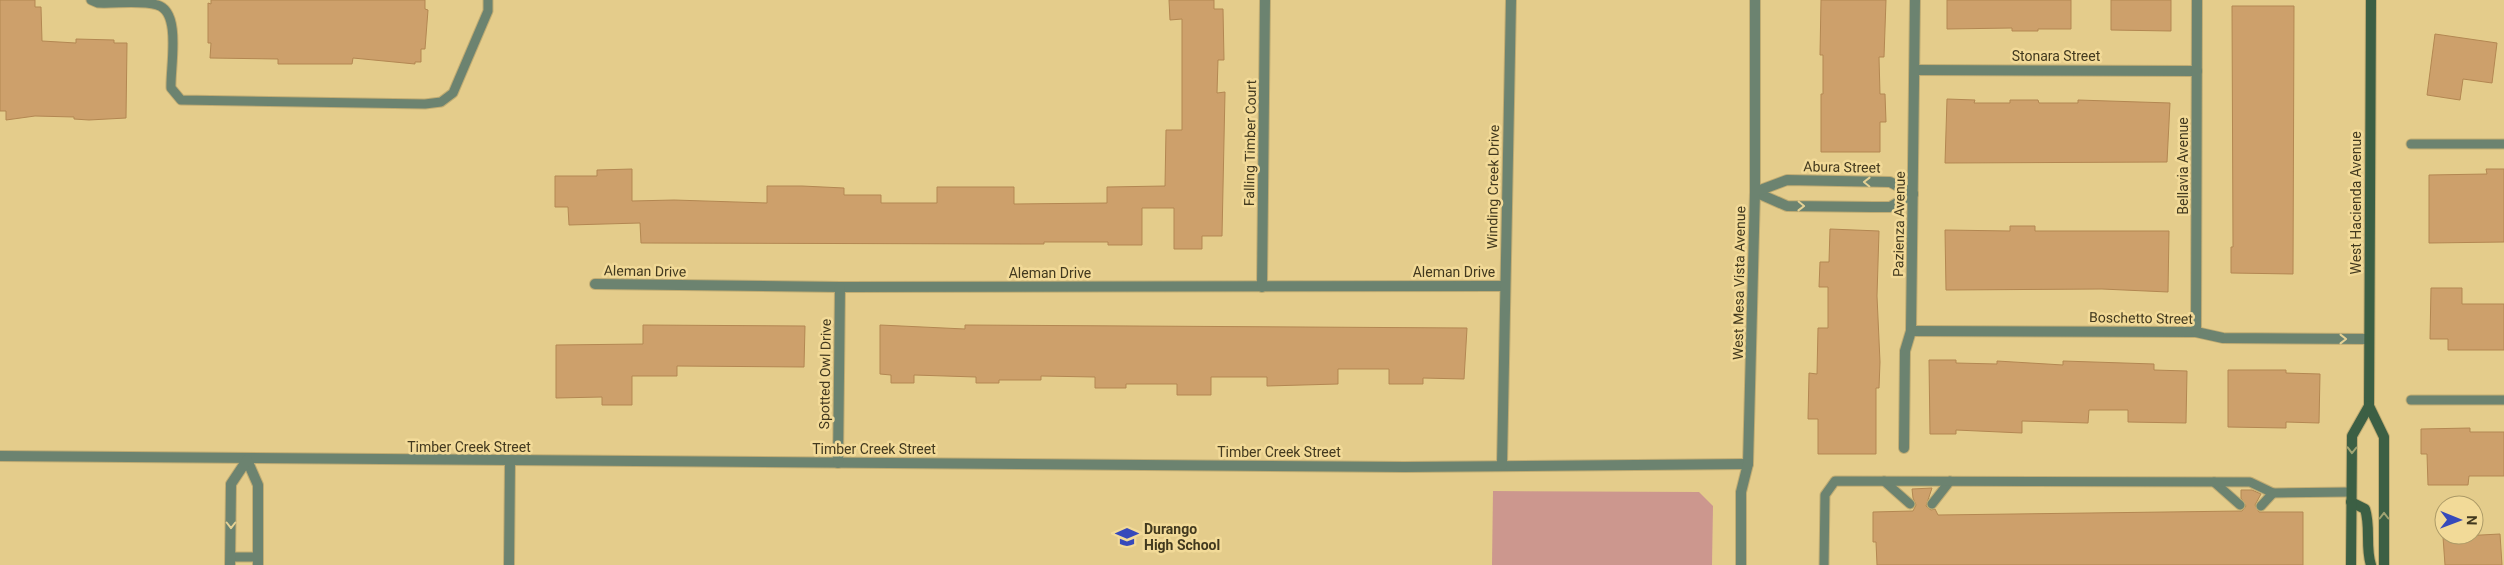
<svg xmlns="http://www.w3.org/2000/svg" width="2504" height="565" font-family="Roboto,sans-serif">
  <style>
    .green { fill: #cc978e }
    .building { fill: #cda06b; stroke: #b38752 }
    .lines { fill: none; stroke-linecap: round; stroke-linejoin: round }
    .service-casing { stroke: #c0ac73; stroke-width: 11 }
    .minor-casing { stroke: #c0ac73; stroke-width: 12 }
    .secondary-casing { stroke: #c0ac73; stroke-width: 12 }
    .service { stroke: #6c8370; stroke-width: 9 }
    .minor { stroke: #6c8370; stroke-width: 10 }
    .secondary { stroke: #3c5f44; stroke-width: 10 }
    .oneway { stroke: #e5d194 }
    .oneway2 { stroke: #a0a372 }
    .labels { text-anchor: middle; stroke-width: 5; stroke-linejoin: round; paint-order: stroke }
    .street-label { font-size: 14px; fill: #42391e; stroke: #f2da98 }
    .poi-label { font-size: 14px; font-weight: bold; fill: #42391e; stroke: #f2da98; text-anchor: start }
  </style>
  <rect width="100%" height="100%" fill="#e4cc8b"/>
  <!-- green -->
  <path class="green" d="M1493,491L1699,492L1713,506L1712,565H1492Z"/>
  <!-- building -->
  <g class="building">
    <path d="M0,0H35V7H41L42,41L76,43V39L114,40V43H127L126,118L89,120L74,119V117L35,116L6,120V111H0Z"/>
    <path d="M211,0H425V9L428,10L425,49H421V62H415V64L353,58L352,64H278V59L210,58L211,43H208V3L211,4Z"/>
    <path d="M1169,0H1214V9H1223L1224,60H1218L1217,93L1225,92L1222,236H1202V249H1174V208H1142V245H1108V242H1044V244H1022L641,243L640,223L569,225L568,207H555V176H597V170L632,169V201L674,200L767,203V186H802L844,188V195H881V203H937V187H1014V204L1107,203V187L1165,186L1166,130H1182V19L1170,20Z"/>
    <path d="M1821,0H1886L1884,57H1879L1880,94H1885L1886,122H1880V152H1821V94H1823V55H1820Z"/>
    <path d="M1947,0H2071V29H2038V31H2012V28L1947,29Z"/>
    <path d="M2111,0H2171V31L2111,30Z"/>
    <path d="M2232,6H2294L2293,274L2231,273V247H2233Z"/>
    <path d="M2435,34L2497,43L2492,83L2463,79L2460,100L2427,95Z"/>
    <path d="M1947,99L1975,100L1974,103H2010V100H2038L2039,103H2078V100L2170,103L2167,162L1945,163Z"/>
    <path d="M2486,169H2504V242L2429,243V175L2487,174Z"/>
    <path d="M2010,226H2035V231H2169L2168,292L2102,289L1946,290L1945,230L2010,231Z"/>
    <path d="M1830,229L1879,231L1877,296L1880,362L1879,388H1876V454H1818V419H1808L1809,373L1817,374L1818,328H1828V287H1819L1820,262H1829Z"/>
    <path d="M2431,288H2462V304H2504V350H2448V339H2430Z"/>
    <path d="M643,325L805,326L804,367L677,366V376H632V405H602V397L556,398V345L643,344Z"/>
    <path d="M880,325L965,329V325L1467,328L1464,379L1423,378V384H1389V369H1338V384L1267,386V377H1211V395H1177V384H1126V388H1095V377L1041,376V380H999V383H976V377L914,375V383H891V375L880,374Z"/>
    <path d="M1929,360H1956V363L1997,364V361L2063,365V361L2154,364V370L2187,371L2186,423L2128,422V410H2089L2088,423L2022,421V433L1956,430V434H1930Z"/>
    <path d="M2228,370H2286V373L2320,374L2319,423L2286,422V428L2228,427Z"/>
    <path d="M2470,428V432H2504V476H2469L2468,485H2428L2427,454H2421V429Z"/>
    <path d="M1932,488L1926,506L1931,510L1935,509L1938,515L2242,511L2246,506L2241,498V490H2252L2261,494L2255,505L2259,512H2303V565H1877L1876,542H1873V512L1913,511L1916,505L1913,498L1912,489Z"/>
    <path d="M2500,534L2502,565H2445L2443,537Z"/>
  </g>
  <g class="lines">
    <defs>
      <g id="service">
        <path d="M91,0L98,3C116,4 140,0 157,5C182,11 170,68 171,88L181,100L425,104L441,102L453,93L488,11V0"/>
        <path d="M2411,144H2504"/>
        <path d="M2411,400H2504"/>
        <path d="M1884,481L1910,504"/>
        <path d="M2214,482L2240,505"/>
        <path d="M1932,504L1950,481"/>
        <path d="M2261,506L2273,493"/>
        <path d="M231,557H258"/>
        <path d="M1824,565L1825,495L1835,481L2250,482L2273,493L2351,492"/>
      </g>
      <g id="minor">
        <path d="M1915,70L2197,71"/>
        <path d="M1755,192L1787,206L1873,207H1890L1913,194"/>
        <path d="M1755,192L1787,180L1890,182L1913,194"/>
        <path d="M595,284L840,287L1504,286"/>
        <path d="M1262,287L1265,0"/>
        <path d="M1911,331L2196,332L2223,338L2369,339"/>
        <path d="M2196,332L2197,0"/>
        <path d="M1904,448L1905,351L1911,331L1915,0"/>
        <path d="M0,456L1405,467L1748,464"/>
        <path d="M247,460L258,485V565"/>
        <path d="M838,463L840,287"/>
        <path d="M1502,465L1511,0"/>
        <path d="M230,565L231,484L247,460"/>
        <path d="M509,565L510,461"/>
        <path d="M1741,565V492L1748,464L1755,192V0"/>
      </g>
      <g id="secondary">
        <path d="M2371,0L2369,406L2384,437V565"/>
        <path d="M2351,502L2365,509C2371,527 2365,547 2371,565"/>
        <path d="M2351,565L2352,436L2369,406"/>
      </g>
    </defs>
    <!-- service casing -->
    <use href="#service" class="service-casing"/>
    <!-- minor casing -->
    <use href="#minor" class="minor-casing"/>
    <!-- secondary casing -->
    <use href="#secondary" class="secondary-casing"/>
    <!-- service -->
    <use href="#service" class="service"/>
    <!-- minor -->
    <use href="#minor" class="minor"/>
    <!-- secondary -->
    <use href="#secondary" class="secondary"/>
  </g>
  <!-- one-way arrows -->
  <defs><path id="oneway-chevron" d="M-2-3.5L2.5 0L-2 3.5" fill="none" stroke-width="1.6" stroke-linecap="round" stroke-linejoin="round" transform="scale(1.25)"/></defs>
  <g class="oneway">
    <use href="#oneway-chevron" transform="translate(1867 182) rotate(-179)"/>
    <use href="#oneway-chevron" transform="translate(1801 206) rotate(1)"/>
    <use href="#oneway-chevron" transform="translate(2343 339)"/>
    <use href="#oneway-chevron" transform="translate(231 525) rotate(90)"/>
  </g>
  <g class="oneway2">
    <use href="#oneway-chevron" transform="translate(2352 450) rotate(91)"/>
    <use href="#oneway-chevron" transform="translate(2384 516) rotate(-90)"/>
  </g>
  <!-- icons -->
  <defs>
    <symbol id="school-bare" viewBox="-9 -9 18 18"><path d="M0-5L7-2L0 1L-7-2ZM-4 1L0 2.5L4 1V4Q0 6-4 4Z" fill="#3649bb" stroke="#f2da98" stroke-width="2.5" paint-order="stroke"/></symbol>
  </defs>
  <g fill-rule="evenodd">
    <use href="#school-bare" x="1111" y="521" width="32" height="32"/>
  </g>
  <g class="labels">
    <!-- street labels -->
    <g class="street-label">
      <text x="2056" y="61">Stonara Street</text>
      <text transform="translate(1250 143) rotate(-89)" y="5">Falling Timber Court</text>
      <text transform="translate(2183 166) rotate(-90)" y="5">Bellavia Avenue</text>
      <text transform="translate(1842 167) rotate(1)" y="5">Abura Street</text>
      <text transform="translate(1493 187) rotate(-89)" y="5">Winding Creek Drive</text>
      <text transform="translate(2356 203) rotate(-90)" y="5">West Hacienda Avenue</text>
      <text transform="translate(1899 224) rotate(-89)" y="5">Pazienza Avenue</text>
      <text transform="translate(645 271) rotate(1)" y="5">Aleman Drive</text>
      <text x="1454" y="277">Aleman Drive</text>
      <text x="1050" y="278">Aleman Drive</text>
      <text transform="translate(1739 283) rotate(-89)" y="5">West Mesa Vista Avenue</text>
      <text transform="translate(2141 318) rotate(1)" y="5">Boschetto Street</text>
      <text transform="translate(825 374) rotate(-89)" y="5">Spotted Owl Drive</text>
      <text x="469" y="452">Timber Creek Street</text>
      <text x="874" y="454">Timber Creek Street</text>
      <text x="1279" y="457">Timber Creek Street</text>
    </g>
    <!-- poi labels -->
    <g class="poi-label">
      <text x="1144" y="534">Durango<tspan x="1144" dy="16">High School</tspan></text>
    </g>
  </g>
  <!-- north arrow -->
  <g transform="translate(2459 520) rotate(91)"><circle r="24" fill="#f2da98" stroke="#ac9a67"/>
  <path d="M0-4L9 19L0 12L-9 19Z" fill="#3649bb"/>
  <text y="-8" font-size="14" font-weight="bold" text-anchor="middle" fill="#42391e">N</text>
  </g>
</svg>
